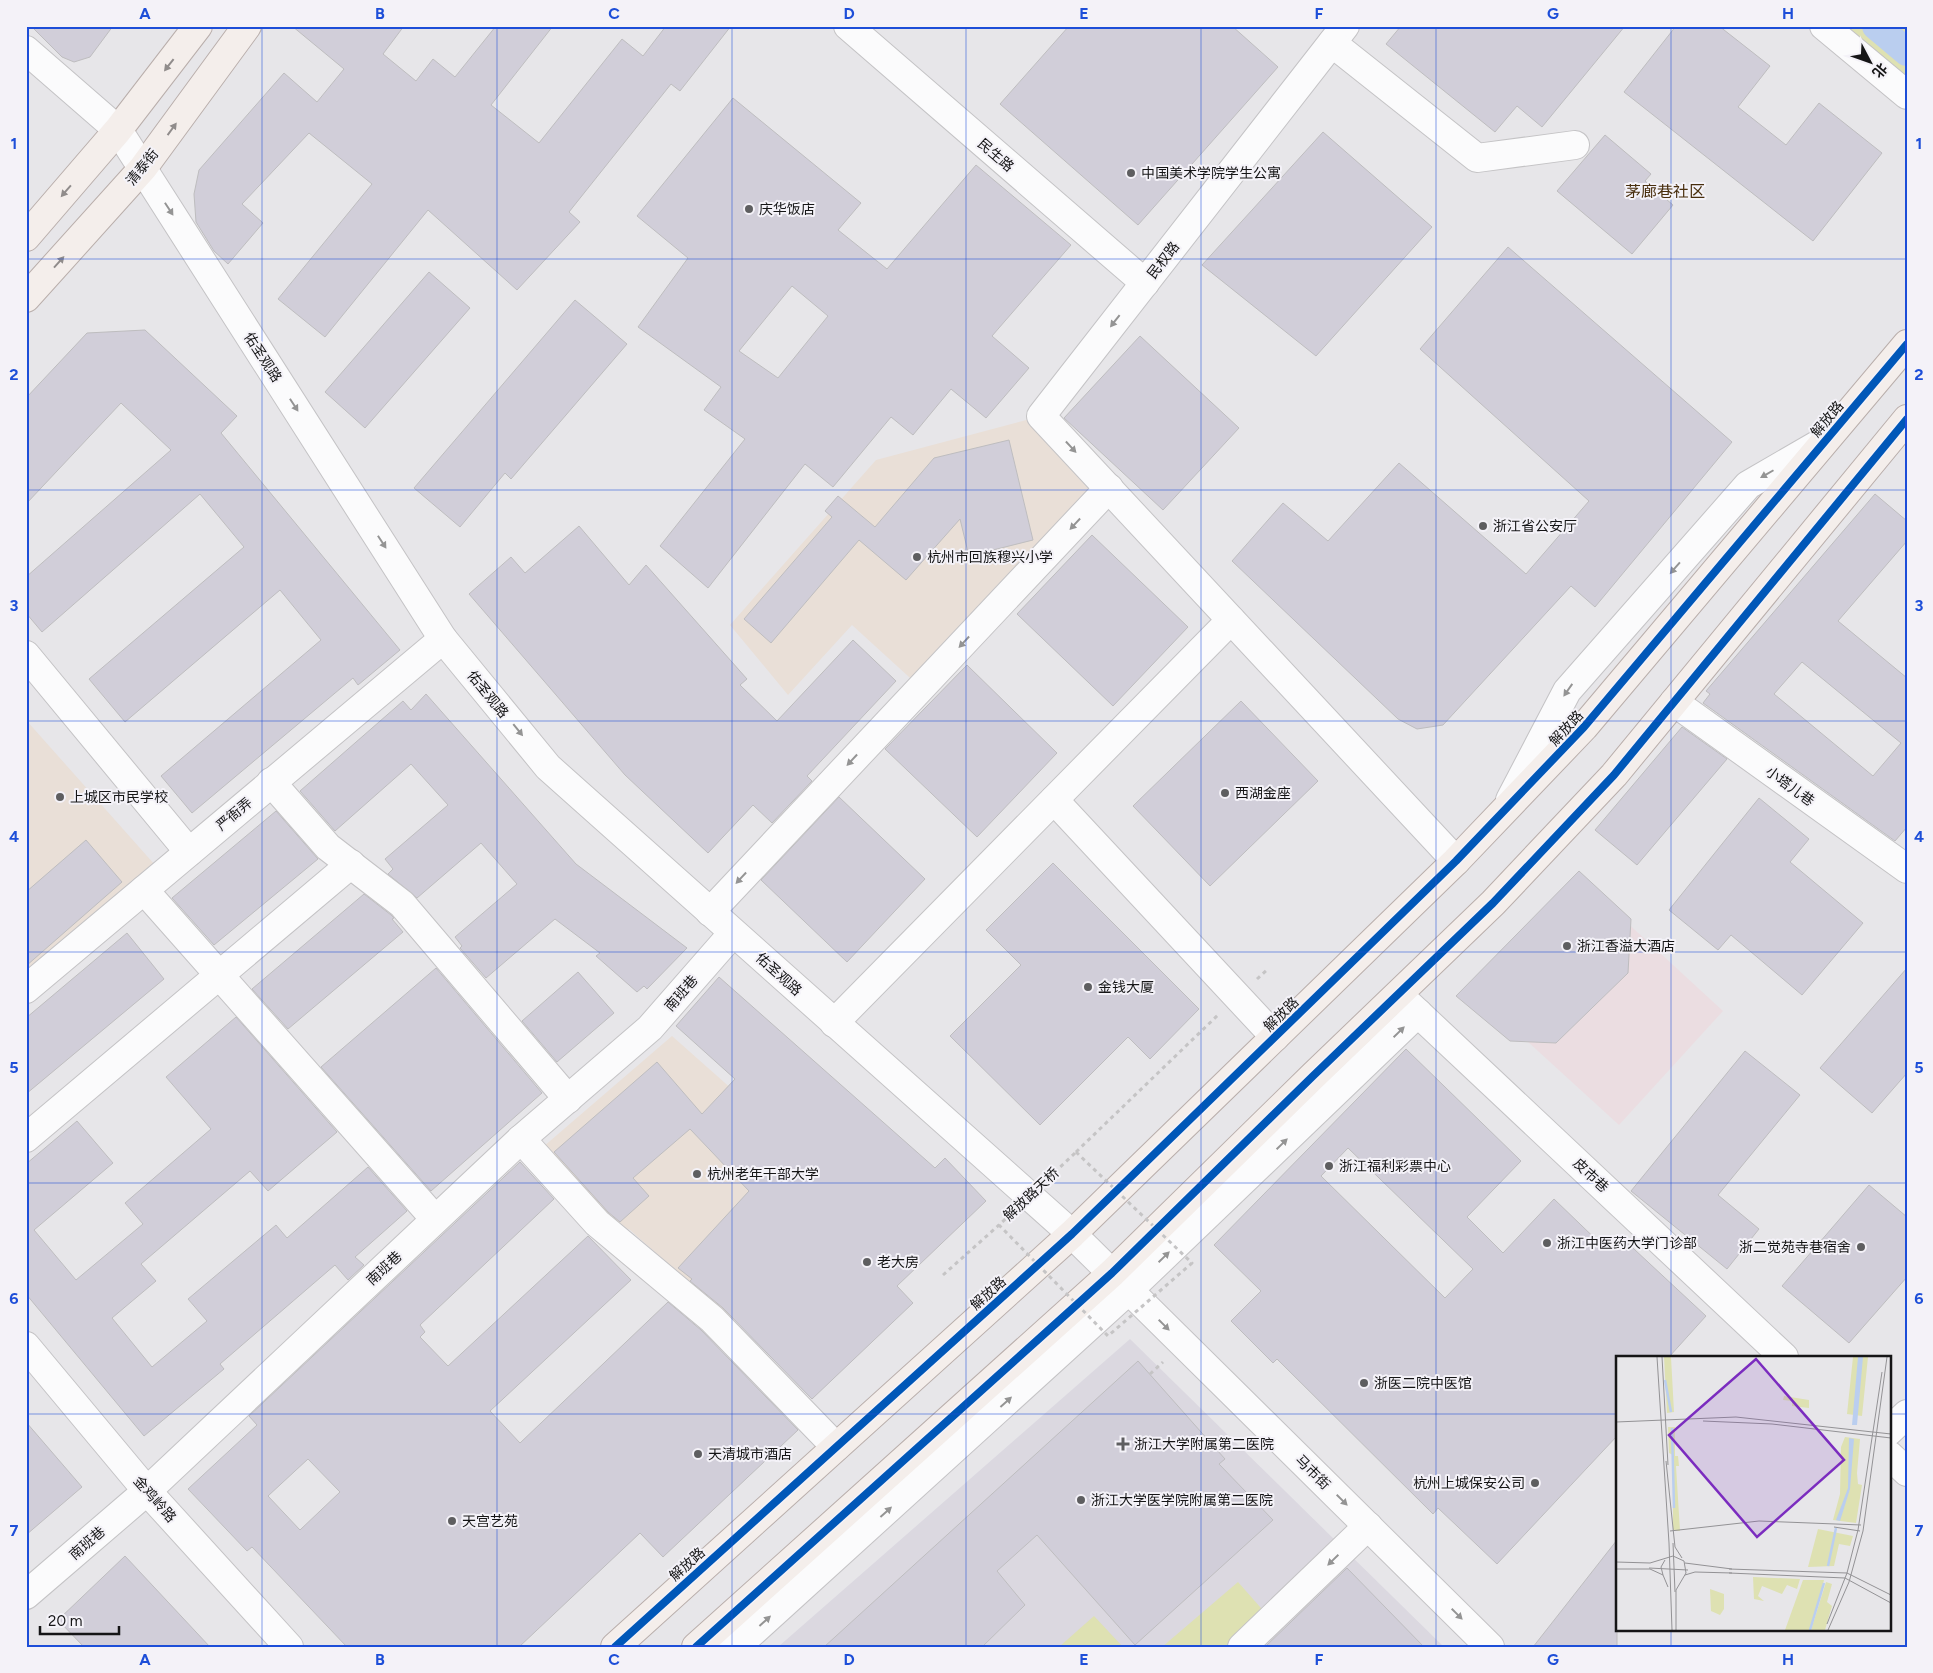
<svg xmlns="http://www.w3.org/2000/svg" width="1933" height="1673" font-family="Figtree,'Noto Sans SC',sans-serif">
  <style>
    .commercial { fill: #ebdde1 }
    .built { fill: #dbd8e0 }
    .education { fill: #e9dfd7 }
    .green { fill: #dee1b2 }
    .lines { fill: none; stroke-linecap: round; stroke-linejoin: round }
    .canal { stroke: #baceef; stroke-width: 28 }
    .building { fill: #d1ced9; stroke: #bebdbf; fill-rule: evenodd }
    .minor-casing { stroke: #c4c3c5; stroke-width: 30 }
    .major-casing { stroke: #b9aeab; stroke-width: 30 }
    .path { stroke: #c5c4c5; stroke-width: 3; stroke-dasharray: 4 4; stroke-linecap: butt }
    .minor { stroke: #fbfbfc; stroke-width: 28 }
    .major { stroke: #f4eeeb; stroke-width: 28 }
    .path-bridge { stroke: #c5c4c5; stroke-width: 3; stroke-dasharray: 4 4; stroke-linecap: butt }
    .cycleway-casing { stroke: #f4f2f8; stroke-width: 11 }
    .cycleway { stroke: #0057b8; stroke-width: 8 }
    .oneway { fill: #908c8b }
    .oneway2 { fill: #949494 }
    .grid { fill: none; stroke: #1d4ed8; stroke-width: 1; stroke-opacity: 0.55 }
    .poi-dot { fill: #5e5e60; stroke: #f4f2f8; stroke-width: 2 }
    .labels { text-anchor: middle; stroke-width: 4; stroke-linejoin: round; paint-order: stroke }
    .street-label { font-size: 14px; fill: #151516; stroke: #f4f2f8 }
    .poi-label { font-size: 14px; fill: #151516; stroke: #f4f2f8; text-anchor: start }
    .quarter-label { font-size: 16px; fill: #482e0d; stroke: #f4f2f8 }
    .inset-river { fill: none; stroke: #baceef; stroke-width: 2.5 }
    .inset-road { fill: none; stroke: #939295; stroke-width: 1 }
    .view { fill: #7b2cbf; fill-opacity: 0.15; stroke: #7b2cbf; stroke-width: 2.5 }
    .inset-edge { fill: none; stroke: #151516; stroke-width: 2.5 }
    .neatline { fill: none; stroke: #1d4ed8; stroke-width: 2 }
    .grid-label { font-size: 16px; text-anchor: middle; font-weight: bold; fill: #1d4ed8 }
  </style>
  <rect width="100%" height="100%" fill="#e7e6e9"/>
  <!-- commercial -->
  <path class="commercial" d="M1584,883L1723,1011L1619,1125L1479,997Z"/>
  <!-- built -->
  <path class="built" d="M1130,1339L1444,1647H778Z"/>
  <!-- education -->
  <g class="education">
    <path d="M1041,416L1109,488L920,687L852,625L788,695L730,625L876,460Z"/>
    <path d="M26,720L163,874L26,989Z"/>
    <path d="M672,1036L858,1201L732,1321L629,1229L621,1236L543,1147Z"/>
  </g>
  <!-- green -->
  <g class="green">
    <path d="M1824,26H1907V95Z"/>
    <path d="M1238,1582L1275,1624L1250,1647H1162Z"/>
    <path d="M1094,1616L1123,1647H1059Z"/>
  </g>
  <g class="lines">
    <!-- canal -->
    <path class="canal" d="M1876,26L1907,52"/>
  </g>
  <!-- building -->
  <g class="building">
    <path d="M31,26H113L90,57L74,62L62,57Z"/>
    <path d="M292,26H404L383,54L416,81L433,59L455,77L496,26H553L491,105L539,143L622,39L643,56L666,26H731L680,91L671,84L569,212L580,222L517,290L428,210L325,337L278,299L372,184L309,133L242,204L263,223L228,264L214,251L196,222L194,194L199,170L284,73L317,102L344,69Z"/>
    <path d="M1069,26H1232L1278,67L1138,225L1000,104Z"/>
    <path d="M1401,26H1625L1542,127L1517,106L1495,132L1386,44Z"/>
    <path d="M1676,26H1719L1770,66L1738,107L1786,145L1819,103L1882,153L1813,241L1624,92Z"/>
    <path d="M733,98L861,203L838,230L887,269L976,165L1071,245L992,336L1029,368L986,418L951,389L913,435L891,417L833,487L805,464L708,588L660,546L745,439L704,410L721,387L638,327L688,258L637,216ZM792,286L828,316L778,378L739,351Z"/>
    <path d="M1323,132L1432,227L1316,356L1202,265Z"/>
    <path d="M1605,135L1651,174L1645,181L1673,205L1632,254L1557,191Z"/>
    <path d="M1508,247L1732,442L1595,607L1571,586L1443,725L1417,729L1398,719L1232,561L1283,503L1328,541L1399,463L1526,574L1589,501L1420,349Z"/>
    <path d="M429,272L470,308L365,428L325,392Z"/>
    <path d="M575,300L627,344L511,479L505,473L460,527L414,488Z"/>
    <path d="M145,330L237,416L221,433L400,650L358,685L353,678L192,813L161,776L321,640L280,590L125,722L89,679L244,547L200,494L42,632L26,613V577L171,450L121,403L26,504V398L87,333Z"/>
    <path d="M1140,336L1239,428L1163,510L1064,418Z"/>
    <path d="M1009,440L1033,540L969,556L960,519L906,580L859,540L771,643L744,619L832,517L825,511L838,496L875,527L934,458Z"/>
    <path d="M1875,494L1907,521V541L1838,621L1907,678V827L1895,841L1703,703L1710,694L1706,691ZM1802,662L1901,743L1873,776L1774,694Z"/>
    <path d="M579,526L629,585L646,565L747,679L740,685L777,721L853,640L896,681L807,776L812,781L772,823L753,805L708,853L625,775L469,594L511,557L525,573Z"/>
    <path d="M1092,535L1188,627L1113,706L1017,614Z"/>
    <path d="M967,665L1057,753L977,837L885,749Z"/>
    <path d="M426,694L576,864L687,948L647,989L644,986L637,992L596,956L600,953L555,919L486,978L460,948L462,946L455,937L517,884L481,843L417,898L388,874L393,869L385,859L448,805L411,764L335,831L300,791L403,701L411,710Z"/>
    <path d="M1241,701L1318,781L1210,886L1133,806Z"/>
    <path d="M1682,727L1727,759L1637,865L1595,830Z"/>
    <path d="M839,797L925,879L847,962L761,880Z"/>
    <path d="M1759,798L1809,839L1790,862L1863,923L1802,995L1731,935L1718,950L1669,910Z"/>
    <path d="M276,811L318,859L214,945L172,898Z"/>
    <path d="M86,840L122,882L26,966V892Z"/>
    <path d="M1053,863L1199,1009L1150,1059L1128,1037L1040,1125L950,1036L1021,965L986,930Z"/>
    <path d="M1579,871L1631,919L1628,973L1556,1043L1510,1041L1456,996Z"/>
    <path d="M364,894L391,915L394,918L392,919L403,932L288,1029L252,989Z"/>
    <path d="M127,933L164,979L26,1094V1018Z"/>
    <path d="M436,968L542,1093L431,1191L321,1067Z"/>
    <path d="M1907,968V1073L1872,1113L1820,1068Z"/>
    <path d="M578,972L614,1013L557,1062L522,1021Z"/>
    <path d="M719,977L935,1168L945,1158L986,1201L897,1286L913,1303L812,1399L723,1308L690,1281L692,1279L678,1268L749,1191L690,1129L633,1178L649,1196L620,1222L608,1212L554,1152L657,1062L702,1114L735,1079L676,1026Z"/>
    <path d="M236,1017L337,1132L268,1191L250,1171L141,1264L156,1281L112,1318L152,1367L207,1321L188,1299L276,1225L287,1238L368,1167L407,1211L355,1257L364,1265L348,1280L335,1265L220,1364L224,1369L144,1436L26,1294V1164L77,1121L113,1163L34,1230L76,1280L143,1224L125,1203L211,1129L166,1077Z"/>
    <path d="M1406,1049L1521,1161L1467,1217L1503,1253L1554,1199L1607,1250L1620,1236L1706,1316L1669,1357H1617V1436L1497,1564L1438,1508L1433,1514L1277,1359L1273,1363L1231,1321L1261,1291L1214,1245ZM1348,1148L1473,1269L1445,1298L1321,1176Z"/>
    <path d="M1745,1051L1800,1095L1718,1195L1759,1229L1727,1269L1631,1191Z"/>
    <path d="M520,1162L554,1199L420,1325L425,1332L420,1337L448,1366L588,1236L631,1280L490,1411L520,1443L668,1302L701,1330L798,1430L663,1557L640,1533L519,1647H347L252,1547L247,1551L188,1489L257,1425L249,1416ZM308,1459L340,1492L300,1530L268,1496Z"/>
    <path d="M1869,1185L1907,1217V1277L1849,1343L1782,1286Z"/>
    <path d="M1138,1361L1225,1459L1219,1464L1273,1520L1135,1645L1037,1535L997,1571L1025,1605L982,1647H824Z"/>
    <path d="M26,1422L82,1487L26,1535Z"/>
    <path d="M1617,1540V1647H1533Z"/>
    <path d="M125,1556L210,1647H84L58,1620Z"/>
    <path d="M1347,1568L1424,1647H1265Z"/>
  </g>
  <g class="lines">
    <defs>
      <g id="minor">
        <path d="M848,26L1145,283"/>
        <path d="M1345,26L1041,416L1456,861"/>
        <path d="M1824,26L1907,95"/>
        <path d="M1332,43L1477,158L1575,145"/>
        <path d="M26,50L118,130L443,639L548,767L1072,1234L1490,1647"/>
        <path d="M26,655L189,852"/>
        <path d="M1674,702L1907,869"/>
        <path d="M271,782L328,847L402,904L568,1099"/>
        <path d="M1054,800L1275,1037"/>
        <path d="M1510,800L1567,691L1748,485L1824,441"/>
        <path d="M144,890L435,1219"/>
        <path d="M710,912L1109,488"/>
        <path d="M26,989L443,639"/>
        <path d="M1404,1000L1784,1357"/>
        <path d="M834,1023L1231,620"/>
        <path d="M26,1138L351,864"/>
        <path d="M521,1139L597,1223L712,1319L836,1447"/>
        <path d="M26,1346L147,1491L289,1647"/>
        <path d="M1889,1431L1907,1414"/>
        <path d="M1889,1455L1907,1472"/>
        <path d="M26,1595L147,1491L521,1139L650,1028L733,933"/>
        <path d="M725,1647L747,1637L1129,1290L1418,1013"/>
        <path d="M1242,1647L1368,1526"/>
      </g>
      <g id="major">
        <path d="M26,237L118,130L198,26"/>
        <path d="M26,298L143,168L247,26"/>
        <path d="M615,1647L1072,1234L1456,861L1584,727L1907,344"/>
        <path d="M696,1647L1112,1273L1313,1076L1493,903L1614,775L1907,419"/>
      </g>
    </defs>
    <!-- minor casing -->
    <use href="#minor" class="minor-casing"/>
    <!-- major casing -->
    <use href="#major" class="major-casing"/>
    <!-- path -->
    <g class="path">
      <path d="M1257,979L1268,969"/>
      <path d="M1076,1152L1218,1015"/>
      <path d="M943,1275L999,1225"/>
      <path d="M1150,1374L1163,1362"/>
    </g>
    <!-- minor -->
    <use href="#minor" class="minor"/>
    <!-- major -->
    <use href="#major" class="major"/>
    <!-- path-bridge -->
    <path class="path-bridge" d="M1076,1152L1192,1263L1108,1336L999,1225Z"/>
    <defs>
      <g id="cycleway">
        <path d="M615,1647L1072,1234L1456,861L1584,727L1907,344"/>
        <path d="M696,1647L1112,1273L1313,1076L1493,903L1614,775L1907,419"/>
      </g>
    </defs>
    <!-- cycleway casing -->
    <use href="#cycleway" class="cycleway-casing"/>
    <!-- cycleway -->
    <use href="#cycleway" class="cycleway"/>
  </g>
  <!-- one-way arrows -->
  <defs><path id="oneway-solid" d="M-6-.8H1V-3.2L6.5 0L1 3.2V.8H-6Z" transform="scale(1.25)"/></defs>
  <g class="oneway">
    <use href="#oneway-solid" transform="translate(169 65) rotate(128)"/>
    <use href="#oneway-solid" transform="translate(172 129) rotate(-54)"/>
    <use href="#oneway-solid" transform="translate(66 191) rotate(131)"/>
    <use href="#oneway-solid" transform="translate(59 262) rotate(-48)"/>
  </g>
  <g class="oneway2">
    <use href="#oneway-solid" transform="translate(169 209) rotate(57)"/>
    <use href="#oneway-solid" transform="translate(1115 321) rotate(128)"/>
    <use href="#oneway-solid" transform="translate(294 405) rotate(57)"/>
    <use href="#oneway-solid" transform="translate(1071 447) rotate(47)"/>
    <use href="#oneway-solid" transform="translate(1767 474) rotate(150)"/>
    <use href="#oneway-solid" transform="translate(1075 524) rotate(133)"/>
    <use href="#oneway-solid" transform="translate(382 542) rotate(57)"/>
    <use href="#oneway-solid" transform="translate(1675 568) rotate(131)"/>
    <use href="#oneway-solid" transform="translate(964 642) rotate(133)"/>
    <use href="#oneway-solid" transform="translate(1568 690) rotate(125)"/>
    <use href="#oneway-solid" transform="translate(518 730) rotate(51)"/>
    <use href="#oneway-solid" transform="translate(852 760) rotate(133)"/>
    <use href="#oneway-solid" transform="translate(741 878) rotate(133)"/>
    <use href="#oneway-solid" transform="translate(1399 1032) rotate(-44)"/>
    <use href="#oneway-solid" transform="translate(1282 1144) rotate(-44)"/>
    <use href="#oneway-solid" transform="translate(1164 1257) rotate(-44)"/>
    <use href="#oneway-solid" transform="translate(1164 1325) rotate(45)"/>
    <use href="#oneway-solid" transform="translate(1006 1402) rotate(-42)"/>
    <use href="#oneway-solid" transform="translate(1342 1500) rotate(45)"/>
    <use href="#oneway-solid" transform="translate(886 1512) rotate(-42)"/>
    <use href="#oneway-solid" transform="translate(1333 1560) rotate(136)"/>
    <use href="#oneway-solid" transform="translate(1457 1614) rotate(45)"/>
    <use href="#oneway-solid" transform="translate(765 1621) rotate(-42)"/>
  </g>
  <!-- grid -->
  <path class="grid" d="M262,26V1647M497,26V1647M732,26V1647M966,26V1647M1201,26V1647M1436,26V1647M1671,26V1357M26,259H1907M26,490H1907M26,721H1907M26,952H1907M26,1183H1907M26,1414H1617M1889,1414H1907M1671,1629V1647"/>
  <!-- markers -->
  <g class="poi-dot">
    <circle cx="1131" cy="173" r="5"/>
    <circle cx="749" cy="209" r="5"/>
    <circle cx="1483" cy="526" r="5"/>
    <circle cx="917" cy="557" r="5"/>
    <circle cx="1225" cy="793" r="5"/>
    <circle cx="60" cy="797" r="5"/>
    <circle cx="1567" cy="946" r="5"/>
    <circle cx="1088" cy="987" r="5"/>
    <circle cx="1329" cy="1166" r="5"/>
    <circle cx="697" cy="1174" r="5"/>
    <circle cx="1547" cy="1243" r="5"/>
    <circle cx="1861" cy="1247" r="5"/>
    <circle cx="867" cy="1262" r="5"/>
    <circle cx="1364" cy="1383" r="5"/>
    <path d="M1120.5 1436.5h5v5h5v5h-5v5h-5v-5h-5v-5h5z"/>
    <circle cx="698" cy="1454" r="5"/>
    <circle cx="1535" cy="1483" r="5"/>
    <circle cx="1081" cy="1500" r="5"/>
    <circle cx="452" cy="1521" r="5"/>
  </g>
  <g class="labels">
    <!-- street labels -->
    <g class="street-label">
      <text transform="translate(996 155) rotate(41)" y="5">民生路</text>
      <text transform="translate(142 167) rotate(-51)" y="5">清泰街</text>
      <text transform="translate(1163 260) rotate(-52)" y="5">民权路</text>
      <text transform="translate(263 357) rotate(57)" y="5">佑圣观路</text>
      <text transform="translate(1827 419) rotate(-50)" y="5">解放路</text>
      <text transform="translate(488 694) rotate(51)" y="5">佑圣观路</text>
      <text transform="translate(1566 728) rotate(-47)" y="5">解放路</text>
      <text transform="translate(1790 786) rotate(36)" y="5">小塔儿巷</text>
      <text transform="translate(234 814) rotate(-40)" y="5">严衙弄</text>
      <text transform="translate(779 974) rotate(42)" y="5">佑圣观路</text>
      <text transform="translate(681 993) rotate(-49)" y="5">南班巷</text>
      <text transform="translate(1281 1014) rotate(-44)" y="5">解放路</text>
      <text transform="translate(1591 1175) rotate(43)" y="5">皮市巷</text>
      <text transform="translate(1031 1194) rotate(-43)" y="5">解放路天桥</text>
      <text transform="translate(384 1268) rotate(-43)" y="5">南班巷</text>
      <text transform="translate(988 1293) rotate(-42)" y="5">解放路</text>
      <text transform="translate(1313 1472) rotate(45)" y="5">马市街</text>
      <text transform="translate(155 1499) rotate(49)" y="5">金鸡岭路</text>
      <text transform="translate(87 1543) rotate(-41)" y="5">南班巷</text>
      <text transform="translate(687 1564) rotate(-42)" y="5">解放路</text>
    </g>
    <!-- poi labels -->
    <g class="poi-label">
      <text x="1141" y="178">中国美术学院学生公寓</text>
      <text x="759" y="214">庆华饭店</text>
      <text x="1493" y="531">浙江省公安厅</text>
      <text x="927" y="562">杭州市回族穆兴小学</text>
      <text x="1235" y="798">西湖金座</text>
      <text x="70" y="802">上城区市民学校</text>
      <text x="1577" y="951">浙江香溢大酒店</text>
      <text x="1098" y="992">金钱大厦</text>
      <text x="1339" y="1171">浙江福利彩票中心</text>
      <text x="707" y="1179">杭州老年干部大学</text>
      <text x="1557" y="1248">浙江中医药大学门诊部</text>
      <text x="1851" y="1252" text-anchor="end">浙二觉苑寺巷宿舍</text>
      <text x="877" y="1267">老大房</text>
      <text x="1374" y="1388">浙医二院中医馆</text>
      <text x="1134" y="1449">浙江大学附属第二医院</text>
      <text x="708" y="1459">天清城市酒店</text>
      <text x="1525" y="1488" text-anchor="end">杭州上城保安公司</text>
      <text x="1091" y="1505">浙江大学医学院附属第二医院</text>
      <text x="462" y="1526">天宫艺苑</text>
    </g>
    <!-- quarter labels -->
    <g class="quarter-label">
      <text x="1665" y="197">茅廊巷社区</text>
    </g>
  </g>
  <!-- overview -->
  <g transform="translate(1616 1356)">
    <rect width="275" height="275" fill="#e7e6e9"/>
    <path d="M48,1H55L58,56L51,57ZM237,1H252L246,60L231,58ZM168,40L193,44V52L176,50V45L167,44ZM52,71H59V100H62L63,110H60L64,175H57V99L53,97ZM229,81L244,83L241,117L242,128L246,129L240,167L217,164L224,138L225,91ZM202,173L237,180L234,190L223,188L218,210L192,211ZM137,221L184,223L181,233L171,229L166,238L146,230L142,240L148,245L138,243ZM187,224H208L198,261L193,274H169ZM210,226L216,228L211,246L216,250L209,274H195ZM94,233L108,238V253L104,259L95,255Z" fill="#dee1b2"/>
    <path d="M242,1H247L241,69H236ZM233,82L238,83L234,133L224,165L220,164L232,132Z" fill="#baceef"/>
    <path class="inset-river" d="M49,24L55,56M56,72L58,152M212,210L220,172M194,274L208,227"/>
    <path class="inset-road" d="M41,1L53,187L56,274M46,1L52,109M87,65L156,68L275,82M0,66L120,61L275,78M50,105L59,191L66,202M218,171L244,175M54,175L143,165L245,169M57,187L59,236M0,206L34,207L57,200L68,205L70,217L60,234V274M69,207L116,213M33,212L72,214M0,213H34L47,219L52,231M113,213L231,217L275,239M113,217L229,222L275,247M47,219L45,211L49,204M69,219L79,216L116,217M211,268L231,217L242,174L266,16M212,274L233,226L247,175L271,1"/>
    <path class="view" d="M140,3L228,104L141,181L53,79Z"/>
    <rect width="275" height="275" class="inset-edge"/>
  </g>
  <!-- border -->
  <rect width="1933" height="1673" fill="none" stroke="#f4f2f8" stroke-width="55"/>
  <!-- north arrow -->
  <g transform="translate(1870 62) rotate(131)" stroke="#f4f2f8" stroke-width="4" paint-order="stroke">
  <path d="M0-4L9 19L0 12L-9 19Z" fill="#151516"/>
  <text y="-8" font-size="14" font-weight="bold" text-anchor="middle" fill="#151516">北</text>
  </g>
  <!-- scale -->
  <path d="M40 1626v8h79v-8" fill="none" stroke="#151516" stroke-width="2.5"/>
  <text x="48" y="1626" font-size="15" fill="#151516" stroke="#f4f2f8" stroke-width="4" paint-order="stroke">20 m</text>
  <rect x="28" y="28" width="1878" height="1618" class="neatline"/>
  <g class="grid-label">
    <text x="145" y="19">A</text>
    <text x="380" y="19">B</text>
    <text x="614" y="19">C</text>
    <text x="849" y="19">D</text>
    <text x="1084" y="19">E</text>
    <text x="1319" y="19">F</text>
    <text x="1553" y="19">G</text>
    <text x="1788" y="19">H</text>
    <text x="14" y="149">1</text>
    <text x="1919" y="149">1</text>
    <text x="14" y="380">2</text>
    <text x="1919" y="380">2</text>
    <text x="14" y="611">3</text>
    <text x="1919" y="611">3</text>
    <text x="14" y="842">4</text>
    <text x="1919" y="842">4</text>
    <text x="14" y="1073">5</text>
    <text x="1919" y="1073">5</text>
    <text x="14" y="1304">6</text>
    <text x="1919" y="1304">6</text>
    <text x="14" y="1536">7</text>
    <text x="1919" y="1536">7</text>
    <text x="145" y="1665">A</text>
    <text x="380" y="1665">B</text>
    <text x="614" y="1665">C</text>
    <text x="849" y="1665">D</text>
    <text x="1084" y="1665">E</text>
    <text x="1319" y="1665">F</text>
    <text x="1553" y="1665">G</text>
    <text x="1788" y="1665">H</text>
  </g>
</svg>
